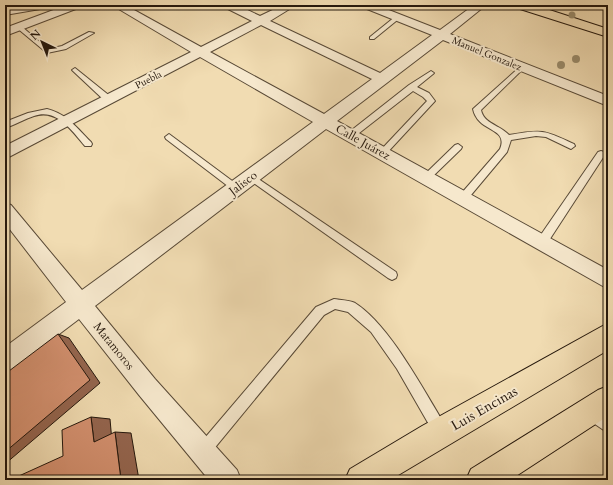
<svg xmlns="http://www.w3.org/2000/svg" width="613" height="485" font-family="Cardo,serif">
  <style>
    .lines { fill: none; stroke-linecap: round; stroke-linejoin: round }
    .lane-casing { stroke: #584936; stroke-width: 2 }
    .street-casing { stroke: #584936; stroke-width: 2 }
    .primary-casing { stroke: #25180d; stroke-width: 2 }
    .lane { fill: #f6e8cd; fill-rule: evenodd }
    .street { fill: #f6e8cd; fill-rule: evenodd }
    .primary { fill: #f1dcb2; fill-rule: evenodd }
    .tree { fill: #9a8c6c }
    .shaded-wall { fill: #94654e; stroke: #25180d }
    .building { fill: #d3906f; stroke: #25180d }
    .labels { text-anchor: middle; stroke-width: 4; stroke-linejoin: round; paint-order: stroke }
    .far-street-label { font-size: 10px; fill: #25180d; stroke: #f6e8cd }
    .street-label { font-size: 12px; fill: #25180d; stroke: #f6e8cd }
    .near-street-label { font-size: 14px; fill: #25180d; stroke: #f6e8cd }
  </style>
  <rect width="100%" height="100%" fill="#f1dcb2"/>
  <filter id="stains"><feTurbulence type="fractalNoise" baseFrequency=".005" numOctaves="4"/><feColorMatrix values="0 0 0 0 .2 0 0 0 0 .09 0 0 0 0 .02 0 0 0 .5 -.17"/></filter>
  <radialGradient id="worn" r=".72"><stop offset=".6" stop-color="#630" stop-opacity="0"/><stop offset="1" stop-color="#630" stop-opacity=".3"/></radialGradient>
  <g class="lines">
    <defs>
      <g id="lane">
        <path d="M396,16L401,17L374,39H370V37Z"/>
        <path d="M17,26H21L48,49L62,46L89,32L94,33L66,49L47,53L17,28Z"/>
        <path d="M522,65L525,67L524,68L481,110C484,124 500,125 509,135C542,129 544,130 574,144L575,146L571,149L546,137L536,136L511,140L507,152L466,201H460L458,198L460,195L500,149C509,127 478,133 473,109Z"/>
        <path d="M75,68L111,97V101H105L73,71L72,70Z"/>
        <path d="M431,71L434,73L433,74L417,87L429,93L435,101L385,155L382,156L378,153L427,101L423,97L413,91L354,137H348V133L409,85Z"/>
        <path d="M47,109C67,114 77,128 91,142L92,144L91,146H85C72,131 57,108 34,116C24,119 15,125 5,128V122L28,113Z"/>
        <path d="M169,134L239,186L241,188L239,190H233L166,139L165,137Z"/>
        <path d="M458,144L462,147L461,149L429,180H423L422,178L423,176L455,145Z"/>
        <path d="M601,151L604,152L605,154L604,156L546,245L542,246L538,245L537,242L538,239L598,152Z"/>
        <path d="M251,174L396,272L397,275L396,278L392,280L388,278L248,179L247,177Z"/>
        <path d="M334,299C340,300 349,300 355,303C389,324 424,391 445,425L447,430L445,435L440,437L435,435L397,369L371,332L348,312L335,309L324,315L208,456L203,458L198,456L196,451L198,446L316,307Z"/>
        <path d="M591,406L608,418V433L586,418L584,413L586,408Z"/>
      </g>
      <g id="street">
        <path d="M27,5H51L46,8L5,15V9Z"/>
        <path d="M67,5H82L81,7L5,36V28Z"/>
        <path d="M112,5H125L201,47L252,21L224,7L223,5H237L260,16L283,5H296L270,21L380,73L432,35L362,7L361,5H376L440,30L474,5H486L450,34L608,96V106L443,40L337,121L608,270V289L326,129L95,306L155,379L237,470L241,480H209L139,395L79,319L13,369L5,373V347L66,302L5,223V203L11,205L82,290L313,122L200,57L5,159V146L191,52ZM261,25L372,79L324,114L210,52Z"/>
      </g>
      <g id="primary">
        <path d="M515,5H534L608,29V37L517,8Z"/>
        <path d="M608,323V350L390,480H345L350,469L422,426Z"/>
        <path d="M608,386V416L510,480H466L471,469L598,390Z"/>
      </g>
    </defs>
    <!-- lane casing -->
    <use href="#lane" class="lane-casing"/>
    <!-- street casing -->
    <use href="#street" class="street-casing"/>
    <!-- primary casing -->
    <use href="#primary" class="primary-casing"/>
    <!-- lane -->
    <use href="#lane" class="lane"/>
    <!-- street -->
    <use href="#street" class="street"/>
    <!-- primary -->
    <use href="#primary" class="primary"/>
  </g>
  <!-- trees -->
  <g class="tree">
    <circle cx="572" cy="15" r="3.5"/>
    <circle cx="576" cy="59" r="4"/>
    <circle cx="561" cy="65" r="4"/>
  </g>
  <!-- shaded-wall -->
  <g class="shaded-wall">
    <path d="M58,334L69,338L100,383L5,464V452Z"/>
    <path d="M91,417L110,419L112,442H94Z"/>
    <path d="M115,432L131,433L139,480H121Z"/>
  </g>
  <!-- building -->
  <g class="building">
    <path d="M58,334L90,380L5,452V374Z"/>
    <path d="M91,417L94,442L115,432L121,480H10L63,456L62,430Z"/>
  </g>
  <g class="labels">
    <!-- far-street labels -->
    <g class="far-street-label">
      <text transform="translate(487 53) rotate(22)" y="4">Manuel Gonzalez</text>
      <text transform="translate(148 79) rotate(-27)" y="4">Puebla</text>
    </g>
    <!-- street labels -->
    <g class="street-label">
      <text transform="translate(363 142) rotate(29)" y="4">Calle Juárez</text>
      <text transform="translate(243 183) rotate(-37)" y="4">Jalisco</text>
      <text transform="translate(114 346) rotate(51)" y="4">Matamoros</text>
    </g>
    <!-- near-street labels -->
    <g class="near-street-label">
      <text transform="translate(484 408) rotate(-30)" y="5">Luis Encinas</text>
    </g>
  </g>
  <!-- margin -->
  <rect width="613" height="485" fill="none" stroke="#f1dcb2" stroke-width="20"/>
  <rect x="6" y="6" width="601" height="473" fill="none" stroke="#25180d" stroke-width="2"/>
  <rect x="10" y="10" width="593" height="465" fill="none" stroke="#25180d"/>
  <!-- north arrow -->
  <g transform="translate(42 42) rotate(317)" stroke="#f6e8cd" stroke-width="3" paint-order="stroke">
  <path d="M0-3L7 15L0 10L-7 15Z" fill="#25180d"/>
  <text y="-6" font-size="11" font-weight="bold" text-anchor="middle" fill="#25180d">N</text>
  </g>
  <rect width="100%" height="100%" filter="url(#stains)"/>
  <rect width="100%" height="100%" fill="url(#worn)"/>
</svg>
